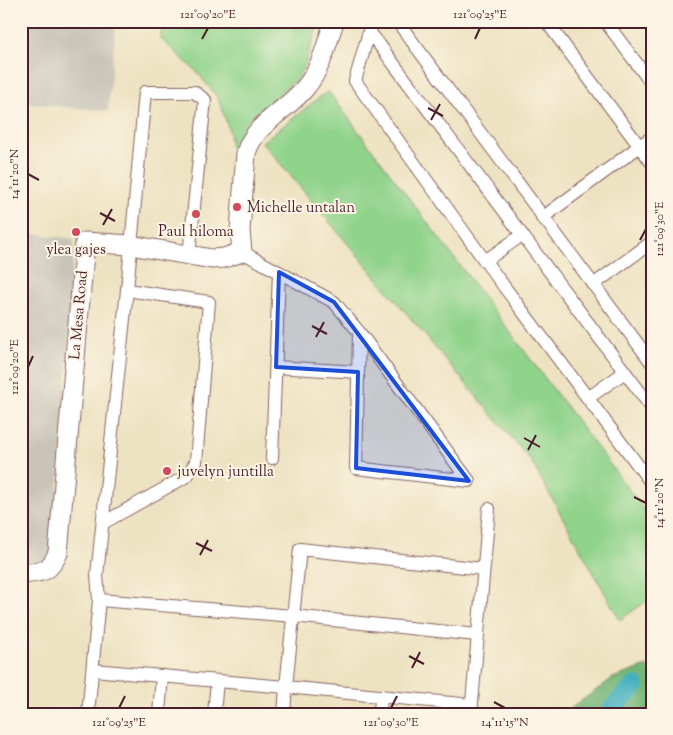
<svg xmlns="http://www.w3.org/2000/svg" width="673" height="735" font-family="'Sorts Mill Goudy',serif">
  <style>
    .industrial { fill: #c8c4b8 }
    .green { fill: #90d38b; stroke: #6d795b }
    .forest { fill: #74b577; stroke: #5f6a51 }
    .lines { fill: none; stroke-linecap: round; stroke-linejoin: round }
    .river { stroke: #43b1c0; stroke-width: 19 }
    .street-casing { stroke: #836360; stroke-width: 14 }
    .secondary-casing { stroke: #836360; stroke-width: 21 }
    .street { stroke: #fff; stroke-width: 12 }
    .secondary { stroke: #fff; stroke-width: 19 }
    .marked { fill: #1d4ed8; fill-opacity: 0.2; stroke: #1d4ed8; stroke-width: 4; stroke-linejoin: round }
    .ticks { fill: none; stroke: #4a1f2b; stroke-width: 2 }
    .poi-dot { fill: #d1495b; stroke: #fcf5e5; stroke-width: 2 }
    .labels { text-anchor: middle; stroke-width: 4; stroke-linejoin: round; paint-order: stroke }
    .poi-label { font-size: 15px; fill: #4a1f2b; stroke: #fcf5e5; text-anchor: start }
    .street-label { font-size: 15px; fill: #4a1f2b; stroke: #fcf5e5 }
    .neatline { fill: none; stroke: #4a1f2b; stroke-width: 2 }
    .ticks-label { font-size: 12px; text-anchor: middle; fill: #4a1f2b }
  </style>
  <rect width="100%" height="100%" fill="#fcf5e5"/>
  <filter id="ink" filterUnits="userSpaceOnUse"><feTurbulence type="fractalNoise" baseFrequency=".02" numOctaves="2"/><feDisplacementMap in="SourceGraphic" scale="10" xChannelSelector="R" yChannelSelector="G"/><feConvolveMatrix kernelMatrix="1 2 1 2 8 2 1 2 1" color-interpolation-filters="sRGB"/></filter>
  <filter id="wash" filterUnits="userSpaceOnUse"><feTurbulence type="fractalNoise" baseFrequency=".0096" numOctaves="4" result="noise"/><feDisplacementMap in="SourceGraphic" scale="20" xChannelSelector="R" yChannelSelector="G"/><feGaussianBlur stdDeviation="1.12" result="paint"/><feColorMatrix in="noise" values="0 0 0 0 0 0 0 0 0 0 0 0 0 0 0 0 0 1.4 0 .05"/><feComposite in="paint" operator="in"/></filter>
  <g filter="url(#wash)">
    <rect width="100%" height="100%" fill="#ede2c1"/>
    <!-- industrial -->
    <g class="industrial">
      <path d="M21,21H116L108,111L25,103L21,136Z"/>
      <path d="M21,232L74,239L63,436L51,560L21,569Z"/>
    </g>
    <!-- green -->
    <g class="green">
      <path d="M162,21H319L305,65L297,79L252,116L240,132L231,152L229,130L218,98L196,71L161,39Z"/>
      <path d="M328,91L652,520V597L620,620L531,461L262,142Z"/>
    </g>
    <!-- forest -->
    <path class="forest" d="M647,666L652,674V714H563L613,678Z"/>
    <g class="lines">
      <!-- river -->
      <path class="river" d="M608,714L622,698L635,686"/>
    </g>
  </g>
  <g filter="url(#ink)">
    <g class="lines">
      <defs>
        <g id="street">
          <path d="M372,21L355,81L485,261L652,484"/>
          <path d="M397,21L652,363"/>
          <path d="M546,21L652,163"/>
          <path d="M605,21L652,84"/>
          <path d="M369,31L652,408"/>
          <path d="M542,218L652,137"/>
          <path d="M242,252L334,302L359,332L469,481L356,468L359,332"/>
          <path d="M485,261L522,235"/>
          <path d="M593,285L652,242"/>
          <path d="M276,367L358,372"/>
          <path d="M588,398L625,372"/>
          <path d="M272,458L279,272"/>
          <path d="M103,523L187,476L196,462L209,302L127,290"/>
          <path d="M99,600L293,616L477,635"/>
          <path d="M93,670L286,687L284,714"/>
          <path d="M472,705L286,687L300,549L483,569"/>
          <path d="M88,714L99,600L97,575L127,290L145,92H194L205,100L189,255"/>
          <path d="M159,714L162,676"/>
          <path d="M214,714L217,681"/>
          <path d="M380,714L381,696"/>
          <path d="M471,714L489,509"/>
        </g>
        <path id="secondary" d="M21,574C42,572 49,573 58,553L85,242L130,245L212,259L224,258L242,252L240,230L246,153C255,123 286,111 305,88C321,69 327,44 334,21"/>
      </defs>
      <!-- street casing -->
      <use href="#street" class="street-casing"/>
      <!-- secondary casing -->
      <use href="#secondary" class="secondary-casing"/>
      <!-- street -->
      <use href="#street" class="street"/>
      <!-- secondary -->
      <use href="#secondary" class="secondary"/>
    </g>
  </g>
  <!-- marked area -->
  <path class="marked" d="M279,272L334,302L469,481L356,468L358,372L276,367Z"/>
  <!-- ticks -->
  <path class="ticks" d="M202,39L208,28M475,39L480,28M428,108L443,116M431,120L440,104M28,174L39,180M100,213L115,221M103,225L112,209M640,240L646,229M312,326L327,334M316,337L324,322M28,367L33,356M524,438L540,447M528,450L536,435M634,497L646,503M196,543L212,551M200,555L208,540M409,656L424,664M412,668L420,652M494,702L505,708M119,708L125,696M391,708L397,696"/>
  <!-- markers -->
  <g class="poi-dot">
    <circle cx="237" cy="207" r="5"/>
    <circle cx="196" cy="214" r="5"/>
    <circle cx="76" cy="232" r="5"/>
    <circle cx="167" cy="471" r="5"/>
  </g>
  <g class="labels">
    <!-- poi labels -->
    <g class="poi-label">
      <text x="247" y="212">Michelle untalan</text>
      <text x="196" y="236" text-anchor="middle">Paul hiloma</text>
      <text x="76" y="254" text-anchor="middle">ylea gajes</text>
      <text x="177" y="476">juvelyn juntilla</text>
    </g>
    <!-- street labels -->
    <g class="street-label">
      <text transform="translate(78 315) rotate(-85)" y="5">La Mesa Road</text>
    </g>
  </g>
  <!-- margin -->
  <rect width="673" height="735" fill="none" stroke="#fcf5e5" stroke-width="55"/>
  <rect x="28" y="28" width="618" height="680" class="neatline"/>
  <g class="ticks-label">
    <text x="208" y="18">121°09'20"E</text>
    <text x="480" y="18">121°09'25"E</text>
    <text transform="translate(14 174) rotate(-90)" y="4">14°11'20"N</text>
    <text transform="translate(659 229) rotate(-90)" y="4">121°09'30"E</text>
    <text transform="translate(14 367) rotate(-90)" y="4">121°09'20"E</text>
    <text transform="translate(659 503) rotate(-90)" y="4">14°11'20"N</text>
    <text x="119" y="726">121°09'25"E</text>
    <text x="391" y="726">121°09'30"E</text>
    <text x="505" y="726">14°11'15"N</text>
  </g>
</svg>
